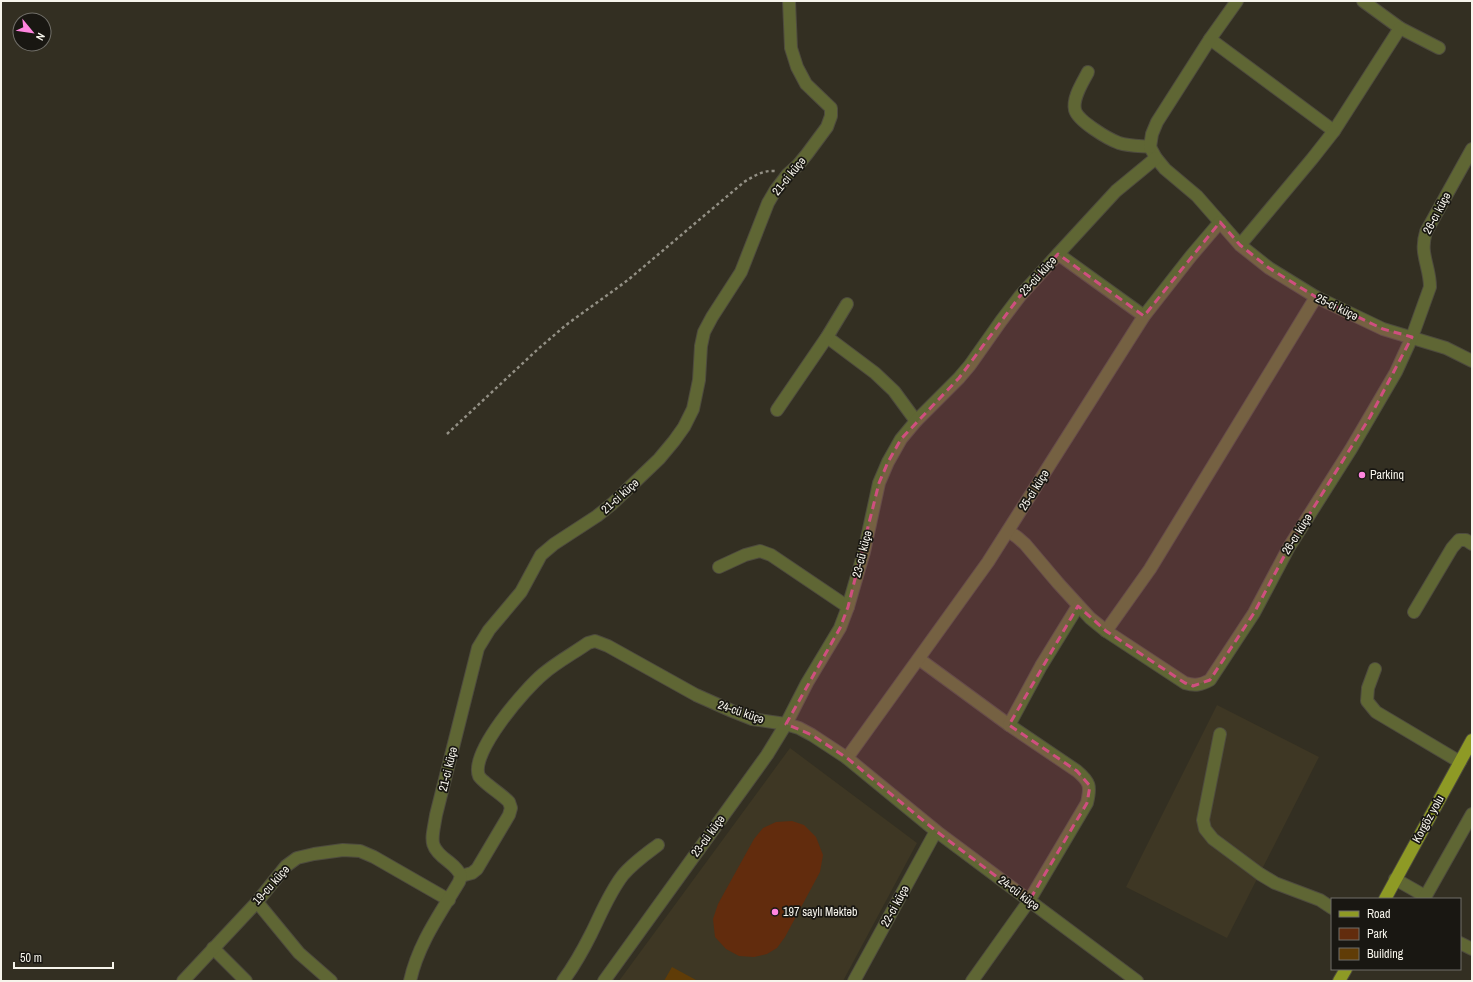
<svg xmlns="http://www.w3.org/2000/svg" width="1473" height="982" font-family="'Archivo Narrow',sans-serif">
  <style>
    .built { fill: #3e3724 }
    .green { fill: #622c0d }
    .building { fill: #603c07 }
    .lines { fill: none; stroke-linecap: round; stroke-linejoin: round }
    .minor-casing { stroke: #4e4b3e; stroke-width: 14 }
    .major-casing { stroke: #4e4b3e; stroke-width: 14 }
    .path { stroke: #939085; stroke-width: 2.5; stroke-dasharray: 3 3; stroke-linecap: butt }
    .minor { stroke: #5f6634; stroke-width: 12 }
    .major { stroke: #8e9a25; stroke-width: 12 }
    .marked { fill: #cf4f7f; fill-opacity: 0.2; stroke: #cf4f7f; stroke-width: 3; stroke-dasharray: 8 5; stroke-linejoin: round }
    .poi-dot { fill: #ff85df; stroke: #191712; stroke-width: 1.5 }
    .labels { text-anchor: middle; stroke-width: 3.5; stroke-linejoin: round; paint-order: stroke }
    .street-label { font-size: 12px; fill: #f6f4eb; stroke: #191712 }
    .poi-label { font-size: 12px; fill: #f6f4eb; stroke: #191712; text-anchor: start }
  </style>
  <rect width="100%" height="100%" fill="#332f22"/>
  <!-- built -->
  <g class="built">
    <path d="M1217,705L1319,757L1227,938L1126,887Z"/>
    <path d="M790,748L917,843L843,981H619Z"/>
  </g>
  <!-- green -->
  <path class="green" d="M792,821L804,825L816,837L823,855L820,872L785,937L777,948L767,954L754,957L739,956L726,949L715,937L713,919L718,904L754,839L763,828L776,822Z"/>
  <!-- building -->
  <path class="building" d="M672,967L696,980L695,981H664Z"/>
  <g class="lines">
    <defs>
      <g id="minor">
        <path d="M1363,1L1400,28L1439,48"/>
        <path d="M1210,39L1334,131"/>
        <path d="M1088,72C1083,82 1072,98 1075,110C1078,121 1108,139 1119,143C1129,146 1140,146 1150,147"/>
        <path d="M1150,147L1156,158L1165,169L1197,196L1240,245L1269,268L1316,297L1383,329L1446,348L1472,361"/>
        <path d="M1150,147L1152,134L1157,122L1210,39L1237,1"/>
        <path d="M1240,245L1312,159L1334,131L1400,28"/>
        <path d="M1058,254L1144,316"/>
        <path d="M827,337L875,373L894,391L916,421"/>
        <path d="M777,410L827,337L847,304"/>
        <path d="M1008,531L1017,537L1025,544L1058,583L1090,618L1106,631L1185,683C1195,686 1201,685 1210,680L1254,613L1289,547L1351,449L1396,372L1412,337L1430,287C1430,266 1419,254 1426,232L1472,149"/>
        <path d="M719,567L745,555L760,551L771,555L848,607"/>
        <path d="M1414,612L1452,548L1459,540H1466L1472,544"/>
        <path d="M1106,631L1150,569L1316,297"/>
        <path d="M919,659L1009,725L1077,771C1090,782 1091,786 1087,803L1029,901L972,981"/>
        <path d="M1375,669L1368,688L1367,701L1376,712L1460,762"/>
        <path d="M1009,725L1041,666L1078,606"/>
        <path d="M1220,734L1203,820L1205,829L1213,839L1260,874L1275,883L1320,900L1332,908"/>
        <path d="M847,758L988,562L1144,316L1191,256L1220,222"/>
        <path d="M461,876L472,873L477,869L509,815L511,808L509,802C503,795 482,782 479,776C469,753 526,688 543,674C557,662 574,653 588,643L595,641L608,646L696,695L732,711L752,719L786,724L799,728L812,735L847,758L936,831L1137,981"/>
        <path d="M1395,879L1425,896"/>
        <path d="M1424,899L1472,814"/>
        <path d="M257,902L299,953L331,981"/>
        <path d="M1460,943L1472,949"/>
        <path d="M213,948L246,981"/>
        <path d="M183,981L257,902L286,866L297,858L314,854L343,850L360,851L374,857L449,900"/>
        <path d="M410,981C418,944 440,914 459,882L461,876C458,869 454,866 449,862C427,846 432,840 436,815L478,648L489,630L521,592L541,555L554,544L597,516L612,504L659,459L674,441L684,427L693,409L699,380L701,346L704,332L712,317L741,272L768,203L775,191L787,175L798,165L807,154L827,127L831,116V108L806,84L797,67L791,48L789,1"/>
        <path d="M563,981C574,966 583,950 591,934C601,914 609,893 623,875C633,863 646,854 658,845"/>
        <path d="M604,981L767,755L786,724L807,683L840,628L848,607L864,552L879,483L888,462L901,439L916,421L959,378L970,365L1001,321L1020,296L1058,254L1116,191L1156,158"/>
        <path d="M854,981L936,831"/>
      </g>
      <g id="major">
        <path d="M1385,899L1472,740"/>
        <path d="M1339,981L1346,969"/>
      </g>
    </defs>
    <!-- minor casing -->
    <use href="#minor" class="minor-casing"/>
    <!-- major casing -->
    <use href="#major" class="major-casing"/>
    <!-- path -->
    <path class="path" d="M447,434L538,349L566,325L628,280L744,182C754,176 763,170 775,171"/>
    <!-- minor -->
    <use href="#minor" class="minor"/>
    <!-- major -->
    <use href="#major" class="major"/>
  </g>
  <!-- marked area -->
  <path class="marked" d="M1220,222L1240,245L1269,268L1316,297L1383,329L1412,337L1370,417L1289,547L1254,613L1210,680L1193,686L1185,683L1106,631L1078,606L1009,725L1077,771L1090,786L1087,803L1029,901L936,831L847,758L812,735L786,724L840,628L848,607L879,483L888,462L901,439L959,378L1020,296L1058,254L1144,316Z"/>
  <!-- markers -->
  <g class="poi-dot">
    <circle cx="1362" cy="475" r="4"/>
    <circle cx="775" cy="912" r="4"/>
  </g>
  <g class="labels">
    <!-- street labels -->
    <g class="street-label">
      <text transform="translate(789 176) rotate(-51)" y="4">21-ci küçə</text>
      <text transform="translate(1437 213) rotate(-62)" y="4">26-cı küçə</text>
      <text transform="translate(1038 276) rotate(-48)" y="4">23-cü küçə</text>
      <text transform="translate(1337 307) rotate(26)" y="4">25-ci küçə</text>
      <text transform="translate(1034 490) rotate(-58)" y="4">25-ci küçə</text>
      <text transform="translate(620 496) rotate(-42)" y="4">21-ci küçə</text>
      <text transform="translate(1297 534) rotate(-58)" y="4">26-cı küçə</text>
      <text transform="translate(862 554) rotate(-76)" y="4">23-cü küçə</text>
      <text transform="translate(741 712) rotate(19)" y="4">24-cü küçə</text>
      <text transform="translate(448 769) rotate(-76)" y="4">21-ci küçə</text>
      <text transform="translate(1428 819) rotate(-61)" y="4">Korgöz yolu</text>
      <text transform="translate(708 836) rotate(-54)" y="4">23-cü küçə</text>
      <text transform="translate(271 885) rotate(-48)" y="4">19-cu küçə</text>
      <text transform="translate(1019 893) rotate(37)" y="4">24-cü küçə</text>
      <text transform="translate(895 906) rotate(-61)" y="4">22-ci küçə</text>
    </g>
    <!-- poi labels -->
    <g class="poi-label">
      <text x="1370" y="479">Parkinq</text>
      <text x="783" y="916">197 saylı Məktəb</text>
    </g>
  </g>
  <!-- border -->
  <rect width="1473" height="982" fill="none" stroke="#f6f4eb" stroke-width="4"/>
  <!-- legend -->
  <rect x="1331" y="898" width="130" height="72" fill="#191712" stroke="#716f69"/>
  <rect x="1339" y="911" width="20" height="6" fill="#8e9a25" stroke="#716f69"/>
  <text x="1367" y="918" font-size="12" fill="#f6f4eb">Road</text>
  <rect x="1339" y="928" width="20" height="12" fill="#622c0d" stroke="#716f69"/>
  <text x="1367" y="938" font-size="12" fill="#f6f4eb">Park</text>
  <rect x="1339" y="948" width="20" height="12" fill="#603c07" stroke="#716f69"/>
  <text x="1367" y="958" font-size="12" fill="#f6f4eb">Building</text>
  <!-- north arrow -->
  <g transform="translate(32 32) rotate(119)"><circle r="19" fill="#191712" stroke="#716f69"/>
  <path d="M0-3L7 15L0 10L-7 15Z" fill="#ff85df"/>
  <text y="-6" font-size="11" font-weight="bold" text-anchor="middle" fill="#f6f4eb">N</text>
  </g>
  <!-- scale -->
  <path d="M14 962v6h99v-6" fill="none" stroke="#f6f4eb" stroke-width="2"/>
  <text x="20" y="962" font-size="12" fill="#f6f4eb" stroke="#191712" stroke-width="3" paint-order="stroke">50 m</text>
</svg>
